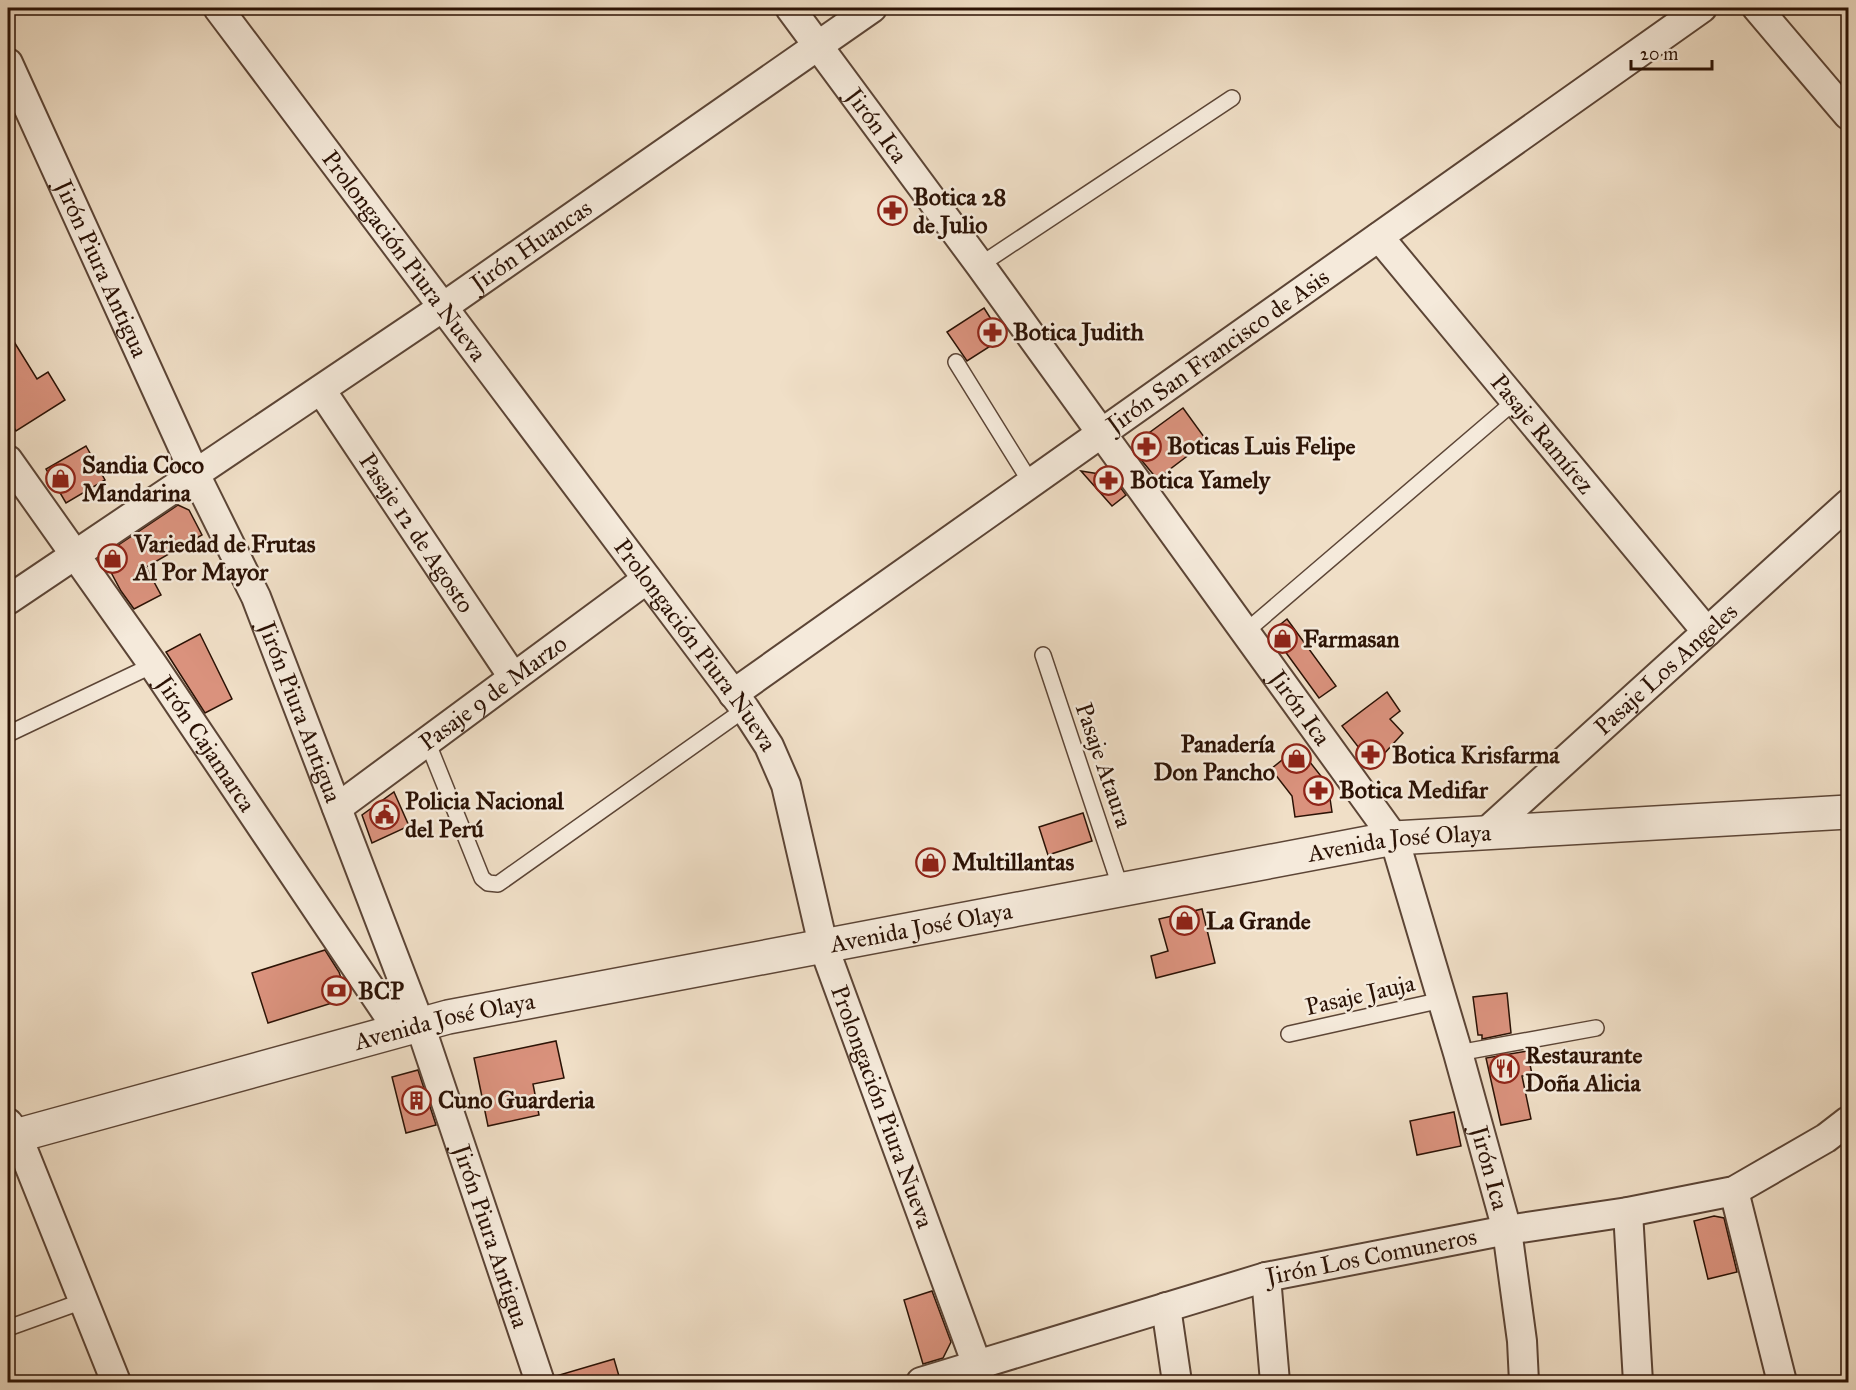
<svg xmlns="http://www.w3.org/2000/svg" width="1856" height="1390" font-family="'IM FELL Great Primer',serif">
  <style>
    .building { fill: #da927d; stroke: #2b1205; stroke-width: 1.5 }
    .lines { fill: none; stroke-linecap: round; stroke-linejoin: round }
    .service-casing { stroke: #5c4536; stroke-width: 18 }
    .minor-casing { stroke: #5c4536; stroke-width: 32 }
    .tertiary-casing { stroke: #5c4536; stroke-width: 36 }
    .service { stroke: #f5eadb; stroke-width: 15 }
    .minor { stroke: #f5eadb; stroke-width: 28 }
    .tertiary { stroke: #f5eadb; stroke-width: 33 }
    .labels { text-anchor: middle; stroke-width: 5; stroke-linejoin: round; paint-order: stroke }
    .street-label { font-size: 24px; fill: #2b1205; stroke: #f5eadb }
    .poi-label { font-size: 24px; font-weight: bold; fill: #2b1205; stroke: #f5eadb; text-anchor: start }
  </style>
  <rect width="100%" height="100%" fill="#f0dfc7"/>
  <filter id="stains"><feTurbulence type="fractalNoise" baseFrequency=".00333" numOctaves="4"/><feColorMatrix values="0 0 0 0 .2 0 0 0 0 .09 0 0 0 0 .02 0 0 0 .5 -.17"/></filter>
  <radialGradient id="worn" r=".72"><stop offset=".6" stop-color="#630" stop-opacity="0"/><stop offset="1" stop-color="#630" stop-opacity=".3"/></radialGradient>
  <!-- building -->
  <g class="building">
    <path d="M984,308L1003,338L967,361L947,332Z"/>
    <path d="M8,332L37,379L48,372L65,400L16,431L8,417Z"/>
    <path d="M1183,408L1207,441L1157,479L1138,456L1142,438Z"/>
    <path d="M86,446L105,480L66,503L46,469Z"/>
    <path d="M1081,471L1112,476L1126,495L1112,506Z"/>
    <path d="M178,505L189,510L202,535L146,567L161,595L134,609L121,591L106,563L108,552Z"/>
    <path d="M1287,619L1336,686L1319,698L1271,632Z"/>
    <path d="M200,634L232,699L205,713L166,652Z"/>
    <path d="M1387,692L1400,711L1390,719L1403,733L1373,766L1342,726Z"/>
    <path d="M1298,747L1328,785L1332,812L1295,817L1292,796L1271,769Z"/>
    <path d="M394,792L409,826L372,843L362,815Z"/>
    <path d="M1083,813L1092,841L1048,855L1039,827Z"/>
    <path d="M1202,909L1215,963L1156,978L1151,956L1168,951L1159,919Z"/>
    <path d="M325,950L339,972L348,998L268,1023L252,973Z"/>
    <path d="M1507,993L1511,1033L1482,1039V1035H1478L1473,997Z"/>
    <path d="M556,1041L564,1078L533,1084L539,1115L488,1126L474,1058Z"/>
    <path d="M1527,1051L1532,1074L1522,1076L1531,1119L1501,1125L1486,1058Z"/>
    <path d="M418,1070L436,1125L406,1133L392,1077Z"/>
    <path d="M1454,1112L1461,1146L1417,1155L1410,1121Z"/>
    <path d="M1714,1216L1724,1218L1737,1272L1708,1279L1694,1221Z"/>
    <path d="M932,1291L951,1342L943,1358L923,1364L904,1300Z"/>
    <path d="M614,1359L621,1383H556V1376Z"/>
  </g>
  <g class="lines">
    <defs>
      <g id="service">
        <path d="M980,265L1232,98"/>
        <path d="M956,362L1031,483"/>
        <path d="M1244,633L1515,401"/>
        <path d="M1043,655L1121,889"/>
        <path d="M8,734L153,665"/>
        <path d="M427,741L482,878L488,883L498,884L745,709"/>
        <path d="M1289,1034L1442,1000"/>
        <path d="M1458,1053L1596,1028"/>
        <path d="M8,1328L83,1301"/>
      </g>
      <g id="minor">
        <path id="s1" d="M218,8L745,709L769,746L786,785L823,945L977,1365L981,1382"/>
        <path id="s2" d="M790,8L980,265L1394,838L1458,1053L1507,1230L1522,1341L1524,1382"/>
        <path d="M1757,8L1848,115"/>
        <path id="s3" d="M8,63L195,474L256,597L420,1025L540,1382"/>
        <path id="s4" d="M1379,237L1707,632"/>
        <path id="s5" d="M321,390L513,677"/>
        <path id="s6" d="M8,460L153,665L399,1031"/>
        <path id="s7" d="M8,600L443,307L872,8"/>
        <path id="s8" d="M733,694L1702,8"/>
        <path id="s9" d="M337,808L647,579"/>
        <path id="s10" d="M1485,833L1848,504"/>
        <path d="M8,1123L17,1135L116,1382"/>
        <path d="M1734,1191L1782,1382"/>
        <path d="M1628,1212L1638,1382"/>
        <path d="M1266,1277L1275,1382"/>
        <path d="M1166,1307L1177,1382"/>
        <path id="s11" d="M921,1382L1266,1277L1507,1230L1628,1212L1734,1191L1826,1138L1848,1121"/>
      </g>
      <g id="tertiary">
        <path id="s12" d="M8,1138L448,1017L1394,838L1848,812"/>
      </g>
    </defs>
    <!-- service casing -->
    <use href="#service" class="service-casing"/>
    <!-- minor casing -->
    <use href="#minor" class="minor-casing"/>
    <!-- tertiary casing -->
    <use href="#tertiary" class="tertiary-casing"/>
    <!-- service -->
    <use href="#service" class="service"/>
    <!-- minor -->
    <use href="#minor" class="minor"/>
    <!-- tertiary -->
    <use href="#tertiary" class="tertiary"/>
  </g>
  <!-- icons -->
  <defs>
    <symbol id="pharmacy-ring" viewBox="-11 -11 22 22"><circle r="9.5" fill="#f5eadb" stroke="#8f2418" stroke-width="1.5"/><path d="M-2-6h4v4h4v4h-4v4h-4v-4h-4v-4h4Z" fill="#8f2418"/></symbol>
    <symbol id="shop-ring" viewBox="-11 -11 22 22"><circle r="9.5" fill="#f5eadb" stroke="#8f2418" stroke-width="1.5"/><path d="M-5-2.5h2.3a2.7 3.5 0 0 1 5.4 0H5L5.5 6h-11ZM-1.5-2.5h3a1.5 2.3 0 0 0-3 0Z" fill="#8f2418"/></symbol>
    <symbol id="civic-ring" viewBox="-11 -11 22 22"><circle r="9.5" fill="#f5eadb" stroke="#8f2418" stroke-width="1.5"/><path d="M-.6-6.5H3V-4.5H.6V-3L4-1V1h2V6H-6V1h2V-1L-.6-3ZM-1.2 2.5V6h2.4V2.5Z" fill="#8f2418"/></symbol>
    <symbol id="bank-ring" viewBox="-11 -11 22 22"><circle r="9.5" fill="#f5eadb" stroke="#8f2418" stroke-width="1.5"/><path d="M-6-4H6V4H-6ZM0-2.3a2.3 2.3 0 1 0 0 4.6a2.3 2.3 0 1 0 0-4.6Z" fill="#8f2418"/></symbol>
    <symbol id="restaurant-ring" viewBox="-11 -11 22 22"><circle r="9.5" fill="#f5eadb" stroke="#8f2418" stroke-width="1.5"/><path d="M-5-6h1v4h1v-4h1v4h1v-4h1v5L-1.5 .5V6h-2V.5L-5-1ZM5-6V6H3V1.5H1.5Q1.5-4 5-6Z" fill="#8f2418"/></symbol>
    <symbol id="building-ring" viewBox="-11 -11 22 22"><circle r="9.5" fill="#f5eadb" stroke="#8f2418" stroke-width="1.5"/><path d="M-4-6H4V6H1V3H-1V6H-4ZM-2.5-4.3h1.7v1.8h-1.7ZM.8-4.3h1.7v1.8H.8ZM-2.5-1h1.7V.8h-1.7ZM.8-1h1.7V.8H.8Z" fill="#8f2418"/></symbol>
  </defs>
  <g fill-rule="evenodd">
    <use href="#pharmacy-ring" x="876" y="194" width="33" height="33"/>
    <use href="#pharmacy-ring" x="976" y="316" width="33" height="33"/>
    <use href="#pharmacy-ring" x="1130" y="430" width="33" height="33"/>
    <use href="#shop-ring" x="44" y="462" width="33" height="33"/>
    <use href="#pharmacy-ring" x="1092" y="464" width="33" height="33"/>
    <use href="#shop-ring" x="96" y="542" width="33" height="33"/>
    <use href="#shop-ring" x="1266" y="622" width="33" height="33"/>
    <use href="#pharmacy-ring" x="1354" y="738" width="33" height="33"/>
    <use href="#shop-ring" x="1280" y="742" width="33" height="33"/>
    <use href="#pharmacy-ring" x="1302" y="774" width="33" height="33"/>
    <use href="#civic-ring" x="368" y="798" width="33" height="33"/>
    <use href="#shop-ring" x="914" y="846" width="33" height="33"/>
    <use href="#shop-ring" x="1168" y="904" width="33" height="33"/>
    <use href="#bank-ring" x="320" y="974" width="33" height="33"/>
    <use href="#restaurant-ring" x="1488" y="1052" width="33" height="33"/>
    <use href="#building-ring" x="400" y="1084" width="33" height="33"/>
  </g>
  <g class="labels">
    <!-- street labels -->
    <g class="street-label">
      <text dy="8" stroke="none"><textPath href="#s2" startOffset="146">Jirón Ica</textPath></text>
      <text dy="8" stroke="none"><textPath href="#s7" startOffset="632">Jirón Huancas</textPath></text>
      <text dy="8" stroke="none"><textPath href="#s1" startOffset="310">Prolongación Piura Nueva</textPath></text>
      <text dy="8" stroke="none"><textPath href="#s3" startOffset="226">Jirón Piura Antigua</textPath></text>
      <text dy="8" stroke="none"><textPath href="#s8" startOffset="594">Jirón San Francisco de Asis</textPath></text>
      <text dy="8" stroke="none"><textPath href="#s4" startOffset="256">Pasaje Ramírez</textPath></text>
      <text dy="8" stroke="none"><textPath href="#s5" startOffset="172">Pasaje 12 de Agosto</textPath></text>
      <text dy="8" stroke="none"><textPath href="#s1" startOffset="796">Prolongación Piura Nueva</textPath></text>
      <text dy="8" stroke="none"><textPath href="#s10" startOffset="244">Pasaje Los Angeles</textPath></text>
      <text dy="8" stroke="none"><textPath href="#s9" startOffset="194">Pasaje 9 de Marzo</textPath></text>
      <text dy="8" stroke="none"><textPath href="#s2" startOffset="866">Jirón Ica</textPath></text>
      <text dy="8" stroke="none"><textPath href="#s3" startOffset="712">Jirón Piura Antigua</textPath></text>
      <text dy="8" stroke="none"><textPath href="#s6" startOffset="346">Jirón Cajamarca</textPath></text>
      <text transform="translate(1104 765) rotate(71)" y="8">Pasaje Ataura</text>
      <text dy="8" stroke="none"><textPath href="#s12" startOffset="1424">Avenida José Olaya</textPath></text>
      <text dy="8" stroke="none"><textPath href="#s12" startOffset="938">Avenida José Olaya</textPath></text>
      <text transform="translate(1360 995) rotate(-13)" y="8">Pasaje Jauja</text>
      <text dy="8" stroke="none"><textPath href="#s12" startOffset="452">Avenida José Olaya</textPath></text>
      <text dy="8" stroke="none"><textPath href="#s1" startOffset="1300">Prolongación Piura Nueva</textPath></text>
      <text dy="8" stroke="none"><textPath href="#s2" startOffset="1370">Jirón Ica</textPath></text>
      <text dy="8" stroke="none"><textPath href="#s3" startOffset="1270">Jirón Piura Antigua</textPath></text>
      <text dy="8" stroke="none"><textPath href="#s11" startOffset="468">Jirón Los Comuneros</textPath></text>
    </g>
    <!-- poi labels -->
    <g class="poi-label">
      <text x="913" y="205">Botica 28<tspan x="913" dy="28">de Julio</tspan></text>
      <text x="1013" y="340">Botica Judith</text>
      <text x="1167" y="454">Boticas Luis Felipe</text>
      <text x="82" y="473">Sandia Coco<tspan x="82" dy="28">Mandarina</tspan></text>
      <text x="1130" y="488">Botica Yamely</text>
      <text x="134" y="552">Variedad de Frutas<tspan x="134" dy="28">Al Por Mayor</tspan></text>
      <text x="1303" y="647">Farmasan</text>
      <text x="1275" y="752" text-anchor="end">Panadería<tspan x="1275" dy="28">Don Pancho</tspan></text>
      <text x="1392" y="763">Botica Krisfarma</text>
      <text x="1339" y="798">Botica Medifar</text>
      <text x="405" y="809">Policia Nacional<tspan x="405" dy="28">del Perú</tspan></text>
      <text x="952" y="870">Multillantas</text>
      <text x="1206" y="929">La Grande</text>
      <text x="358" y="999">BCP</text>
      <text x="1525" y="1063">Restaurante<tspan x="1525" dy="28">Doña Alicia</tspan></text>
      <text x="438" y="1108">Cuno Guarderia</text>
    </g>
  </g>
  <!-- margin -->
  <rect width="1856" height="1390" fill="none" stroke="#f0dfc7" stroke-width="30"/>
  <rect x="9" y="9" width="1838" height="1372" fill="none" stroke="#2b1205" stroke-width="3"/>
  <rect x="15" y="15" width="1826" height="1360" fill="none" stroke="#2b1205" stroke-width="1.5"/>
  <!-- scale -->
  <path d="M1631 60v9h81v-9" fill="none" stroke="#2b1205" stroke-width="3"/>
  <text x="1640" y="60" font-size="18" fill="#2b1205" stroke="#f5eadb" stroke-width="4.5" paint-order="stroke">20 m</text>
  <rect width="100%" height="100%" filter="url(#stains)"/>
  <rect width="100%" height="100%" fill="url(#worn)"/>
</svg>
